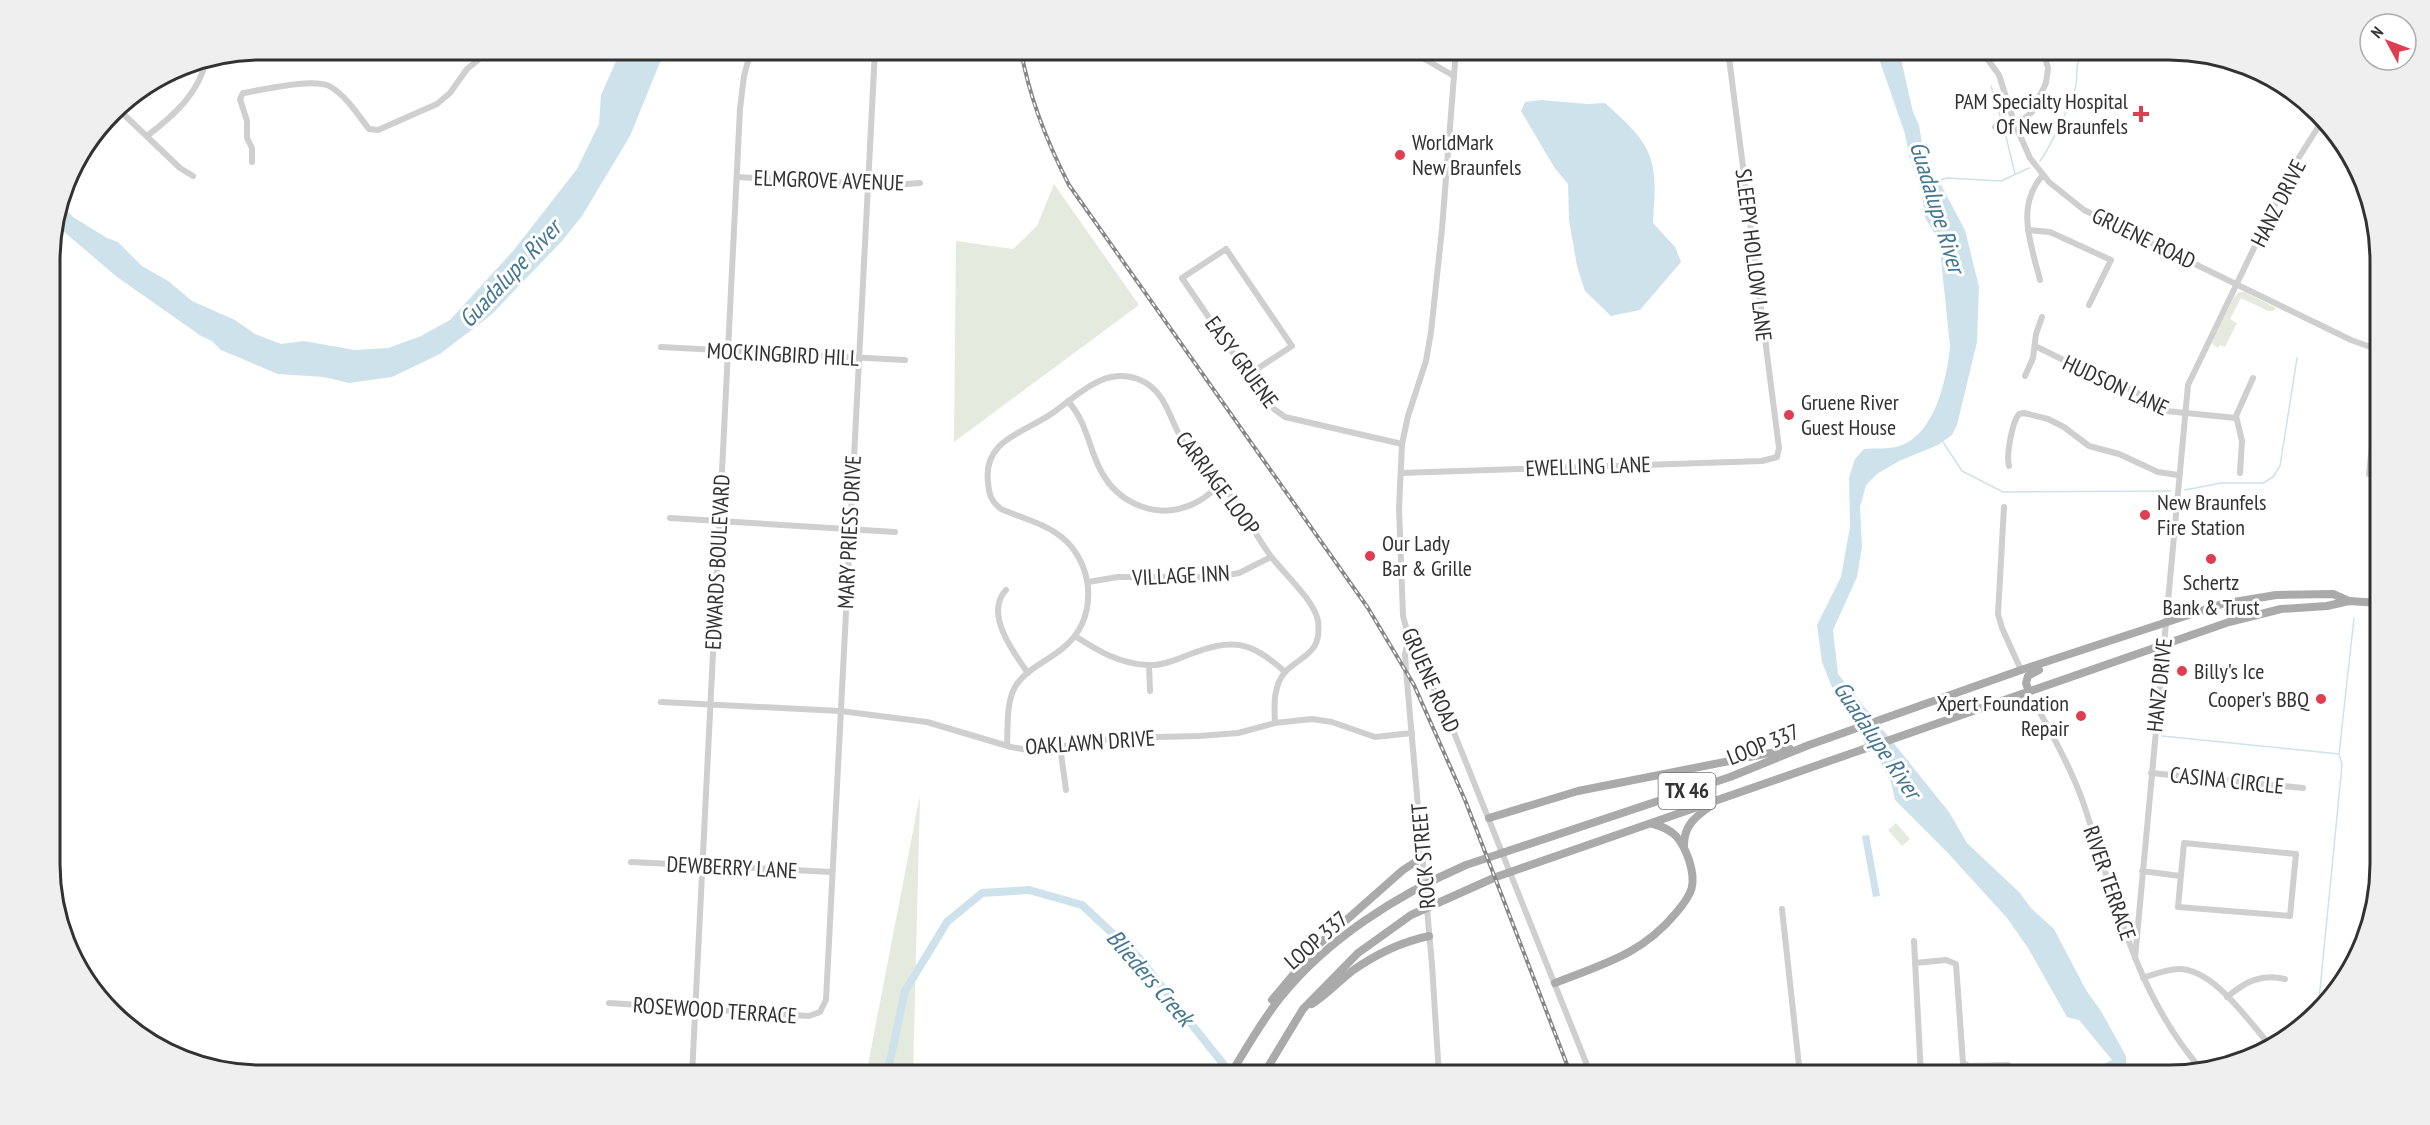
<svg xmlns="http://www.w3.org/2000/svg" width="2430" height="1125" font-family="'PT Sans Narrow',sans-serif">
  <style>
    .green { fill: #e5eade }
    .water { fill: #cee2ec }
    .lines { fill: none; stroke-linecap: round; stroke-linejoin: round }
    .stream { stroke: #cee2ec; stroke-width: 1.5 }
    .river { stroke: #cee2ec; stroke-width: 8 }
    .minor { stroke: #cfcfcf; stroke-width: 6 }
    .major { stroke: #aaa; stroke-width: 8 }
    .rail-casing { stroke: #878787; stroke-width: 4 }
    .rail { stroke: #fff; stroke-width: 1.5; stroke-dasharray: 4.5; stroke-linecap: butt }
    .poi-dot { fill: #df3e50; stroke: #fff; stroke-width: 2 }
    .labels { text-anchor: middle; stroke-width: 6; stroke-linejoin: round; paint-order: stroke }
    .shield { fill: #fff; stroke: #707070; stroke-width: 1.5 }
    .shield-label { font-size: 21px; font-weight: bold; fill: #323232 }
    .poi-label { font-size: 22px; fill: #323232; stroke: #fff; text-anchor: start }
    .street-label { font-size: 22px; fill: #323232; stroke: #fff }
    .water-label { font-size: 24px; font-style: italic; fill: #427691; stroke: #fff }
    .rim { fill: none; stroke: #323232; stroke-width: 3 }
  </style>
  <rect width="100%" height="100%" fill="#fff"/>
  <!-- green -->
  <g class="green">
    <path d="M1054,184L1139,305L954,442L956,241L1013,249L1037,226Z"/>
    <path d="M2239,292H2245L2276,308L2273,311H2268L2241,298L2230,319L2237,323L2225,347L2220,345L2218,348L2213,345L2212,342L2234,297Z"/>
    <path d="M920,795L913,1075H866Z"/>
    <path d="M1896,823L1910,839L1902,846L1888,830Z"/>
  </g>
  <!-- water -->
  <g class="water">
    <path d="M621,50H665L630,136L582,216L562,241L491,315L440,354L392,377L349,383L324,377L278,374L221,350L212,341L201,336L117,277L56,225L61,204L73,217L107,238L118,242L142,266L168,281L192,301L235,320L255,334L281,344L304,341L354,350L388,348L421,336L450,320L513,251L577,169L599,124L601,95Z"/>
    <path d="M1876,50H1899L1913,112L1919,125L1923,150L1933,179L1941,185L1965,230L1979,287L1977,342L1957,425L1952,435L1938,445L1899,461L1877,474L1866,485L1860,507L1862,547L1857,577L1833,630L1838,674L1949,812L1967,843L2019,892L2031,908L2054,929L2086,990L2101,1011L2126,1056L2127,1075H2110L2104,1064L2112,1060L2079,1020L2067,1017L2028,948L2007,918L1947,852L1895,800L1891,782L1877,756L1864,743L1860,730L1831,685L1822,662L1817,625L1841,577L1850,527L1849,478L1855,459L1864,449C1874,448 1886,449 1896,447C1934,438 1947,380 1950,346L1939,240L1925,218L1922,194L1909,155L1905,134Z"/>
    <path d="M1541,100L1588,104L1605,103C1620,117 1640,133 1648,152C1658,174 1654,200 1653,223L1675,247L1681,262L1640,310L1611,316L1585,291L1577,266L1569,220L1568,184L1554,167L1521,111L1525,102Z"/>
    <path d="M1869,835L1880,896L1873,897L1862,836Z"/>
  </g>
  <g class="lines">
    <!-- stream -->
    <g class="stream">
      <path d="M1991,86L2001,119"/>
      <path d="M2004,128L2015,174"/>
      <path d="M2040,161C2048,151 2074,98 2076,85C2078,74 2074,57 2086,52L2216,59"/>
      <path d="M1935,181L1947,178L2001,181L2029,168"/>
      <path d="M1943,442L1962,471L2003,492L2171,491"/>
      <path d="M2185,490L2221,483H2263L2273,477L2280,466L2297,358"/>
      <path d="M2162,736L2339,754L2342,765L2318,1010"/>
      <path d="M2339,754L2354,618"/>
    </g>
    <!-- river -->
    <path class="river" d="M887,1075L905,991L947,922L982,893L1029,890L1082,905L1139,958L1232,1075"/>
    <!-- minor -->
    <g class="minor">
      <path d="M974,50L998,55"/>
      <path d="M1409,50L1454,76"/>
      <path d="M1456,50L1442,229L1431,332L1426,361L1408,416L1402,444L1399,509L1403,616L1409,638L1449,720L1591,1075"/>
      <path d="M1981,50L1999,75L2014,122L2030,158L2049,182L2084,210L2351,340L2379,350"/>
      <path d="M117,108L180,168L193,176"/>
      <path d="M1995,127L2025,118L2032,112L2046,83L2048,68L2043,50"/>
      <path d="M147,136C173,116 199,94 206,60"/>
      <path d="M252,162V148L247,138V121L240,99L243,93C263,90 314,77 331,87C347,97 358,115 369,129L378,130L437,104L450,93L467,69L490,50"/>
      <path d="M737,177L893,185L920,183"/>
      <path d="M2363,204L2365,200"/>
      <path d="M2028,230L2050,232L2111,260L2089,305"/>
      <path d="M2040,280C2031,244 2015,206 2043,175"/>
      <path d="M2035,346L2090,373L2106,378L2134,391L2166,411L2236,418"/>
      <path d="M661,347L905,360"/>
      <path d="M1248,375L1292,346L1226,249L1182,278L1248,375L1274,409L1285,417L1402,444"/>
      <path d="M2025,376L2033,358L2036,334L2042,317"/>
      <path d="M1068,401C1088,424 1088,447 1101,471C1119,505 1160,521 1195,503C1205,499 1212,491 1221,484"/>
      <path d="M2009,466C2006,456 2012,422 2019,414L2024,413L2048,419L2064,427L2089,446L2119,454L2158,472L2178,475"/>
      <path d="M1401,473L1762,461L1777,457L1779,448L1728,50"/>
      <path d="M2240,473L2242,441L2236,416L2253,378"/>
      <path d="M2369,474L2379,380"/>
      <path d="M2004,507L1998,614L2002,628L2021,670"/>
      <path d="M670,518L895,532"/>
      <path d="M1088,582L1118,577H1218L1239,573L1271,557"/>
      <path d="M1006,590C984,613 1013,652 1028,673"/>
      <path d="M1075,636C1098,651 1120,664 1148,665C1161,666 1176,660 1188,655C1232,638 1250,640 1285,672"/>
      <path d="M1409,638L1405,654L1406,670L1432,965L1439,1075"/>
      <path d="M1149,665L1150,691"/>
      <path d="M661,702L840,711L927,722L1011,747L1033,751L1116,738L1199,736L1238,733L1275,723L1312,719L1332,722L1375,737L1412,733"/>
      <path d="M2035,703C2052,735 2071,768 2083,802C2114,894 2135,994 2201,1069"/>
      <path d="M1007,745C1008,727 1006,703 1015,687C1028,665 1058,658 1074,637C1099,605 1090,555 1056,533C1040,522 1019,517 1001,509C991,501 989,495 988,482C983,439 1025,433 1054,412C1079,394 1104,367 1138,379C1171,392 1169,428 1190,451C1206,469 1224,486 1238,506C1251,523 1260,543 1273,559C1286,575 1315,602 1318,621C1322,653 1304,654 1286,671C1273,685 1274,705 1275,723"/>
      <path d="M1060,746L1066,790"/>
      <path d="M2151,773L2303,788"/>
      <path d="M2184,843L2296,854L2290,916L2178,907Z"/>
      <path d="M631,862L832,872"/>
      <path d="M2142,871L2180,876"/>
      <path d="M1782,909L1800,1075"/>
      <path d="M1914,941L1921,1075"/>
      <path d="M2135,958L2188,385L2280,194L2296,162L2322,121"/>
      <path d="M1915,963L1946,960L1956,964L1963,1063L1969,1066L2008,1065L2013,1068L2014,1075"/>
      <path d="M2143,978C2155,974 2167,969 2179,969C2214,969 2248,1021 2270,1045"/>
      <path d="M2227,997C2245,982 2261,973 2285,979"/>
      <path d="M609,1003L809,1016L820,1012L826,1000L875,50"/>
      <path d="M243,1072L255,1074"/>
      <path d="M1403,1072V1075"/>
      <path d="M692,1075L740,109L744,76L751,50"/>
    </g>
    <!-- major -->
    <g class="major">
      <path d="M2167,604L2175,611L2185,615"/>
      <path d="M2029,692L2026,683L2028,676L2039,670"/>
      <path d="M2019,698L2028,699L2037,707"/>
      <path d="M1489,818L1578,791L1790,749"/>
      <path d="M1684,845C1684,825 1696,816 1712,805"/>
      <path d="M1555,983C1603,964 1641,955 1676,913C1692,894 1697,885 1689,860C1682,840 1674,829 1653,824"/>
      <path d="M1272,1000L1318,945L1403,870L1423,857"/>
      <path d="M1312,1004C1327,994 1338,982 1352,971C1376,954 1401,942 1429,936"/>
      <path d="M1230,1075C1246,1049 1261,1022 1280,998C1327,939 1397,895 1466,865L1730,777L1809,745L2021,670L2222,604L2276,595L2333,594L2349,601"/>
      <path d="M1263,1075L1303,1009L1358,953L1411,915L1496,877L2229,622L2281,609L2327,606L2349,601L2380,603"/>
    </g>
    <defs>
      <path id="rail" d="M1021,50C1029,98 1047,142 1069,185L1368,608L1414,685L1465,800L1571,1075"/>
    </defs>
    <!-- rail casing -->
    <use href="#rail" class="rail-casing"/>
    <!-- rail -->
    <use href="#rail" class="rail"/>
  </g>
  <!-- markers -->
  <g class="poi-dot">
    <path d="M2138 105h6v6h6v6h-6v6h-6v-6h-6v-6h6z"/>
    <circle cx="1400" cy="155" r="6"/>
    <circle cx="1789" cy="415" r="6"/>
    <circle cx="2145" cy="515" r="6"/>
    <circle cx="1370" cy="556" r="6"/>
    <circle cx="2211" cy="559" r="6"/>
    <circle cx="2182" cy="671" r="6"/>
    <circle cx="2321" cy="699" r="6"/>
    <circle cx="2081" cy="716" r="6"/>
  </g>
  <g class="labels">
    <!-- shield labels -->
    <rect class="shield" x="1658.5" y="773" width="57" height="36" rx="4.5"/>
    <g class="shield-label">
      <text x="1687" y="798">TX 46</text>
    </g>
    <!-- poi labels -->
    <g class="poi-label">
      <text x="2128" y="109" text-anchor="end">PAM Specialty Hospital<tspan x="2128" dy="25">Of New Braunfels</tspan></text>
      <text x="1412" y="150">WorldMark<tspan x="1412" dy="25">New Braunfels</tspan></text>
      <text x="1801" y="410">Gruene River<tspan x="1801" dy="25">Guest House</tspan></text>
      <text x="2157" y="510">New Braunfels<tspan x="2157" dy="25">Fire Station</tspan></text>
      <text x="1382" y="551">Our Lady<tspan x="1382" dy="25">Bar &amp; Grille</tspan></text>
      <text x="2211" y="590" text-anchor="middle">Schertz<tspan x="2211" dy="25">Bank &amp; Trust</tspan></text>
      <text x="2194" y="679">Billy's Ice</text>
      <text x="2309" y="707" text-anchor="end">Cooper's BBQ</text>
      <text x="2069" y="711" text-anchor="end">Xpert Foundation<tspan x="2069" dy="25">Repair</tspan></text>
    </g>
    <!-- street labels -->
    <g class="street-label">
      <text transform="translate(829 180) rotate(2)" y="8">ELMGROVE AVENUE</text>
      <text transform="translate(2278 203) rotate(-63)" y="8">HANZ DRIVE</text>
      <text transform="translate(2144 238) rotate(26)" y="8">GRUENE ROAD</text>
      <text transform="translate(1754 255) rotate(83)" y="8">SLEEPY HOLLOW LANE</text>
      <text transform="translate(783 354) rotate(3)" y="8">MOCKINGBIRD HILL</text>
      <text transform="translate(1242 362) rotate(54)" y="8">EASY GRUENE</text>
      <text transform="translate(2116 385) rotate(25)" y="8">HUDSON LANE</text>
      <text transform="translate(1588 466) rotate(-2)" y="8">EWELLING LANE</text>
      <text transform="translate(1218 483) rotate(53)" y="8">CARRIAGE LOOP</text>
      <text transform="translate(849 532) rotate(-87)" y="8">MARY PRIESS DRIVE</text>
      <text transform="translate(717 562) rotate(-87)" y="8">EDWARDS BOULEVARD</text>
      <text transform="translate(1181 575) rotate(-3)" y="8">VILLAGE INN</text>
      <text transform="translate(1431 680) rotate(66)" y="8">GRUENE ROAD</text>
      <text transform="translate(2159 685) rotate(-84)" y="8">HANZ DRIVE</text>
      <text transform="translate(1090 742) rotate(-4)" y="8">OAKLAWN DRIVE</text>
      <text transform="translate(1763 744) rotate(-22)" y="8">LOOP 337</text>
      <text transform="translate(2227 780) rotate(6)" y="8">CASINA CIRCLE</text>
      <text transform="translate(1423 856) rotate(-95)" y="8">ROCK STREET</text>
      <text transform="translate(732 867) rotate(3)" y="8">DEWBERRY LANE</text>
      <text transform="translate(2110 883) rotate(71)" y="8">RIVER TERRACE</text>
      <text transform="translate(1316 940) rotate(-41)" y="8">LOOP 337</text>
      <text transform="translate(715 1010) rotate(4)" y="8">ROSEWOOD TERRACE</text>
    </g>
    <!-- water labels -->
    <g class="water-label">
      <text transform="translate(1937 207) rotate(73)" y="8">Guadalupe River</text>
      <text transform="translate(510 274) rotate(-47)" y="8">Guadalupe River</text>
      <text transform="translate(1877 740) rotate(56)" y="8">Guadalupe River</text>
      <text transform="translate(1150 978) rotate(49)" y="8">Blieders Creek</text>
    </g>
  </g>
  <!-- crop -->
  <path d="M0 0H2430V1125H0ZM261 60H2169A201 201 0 0 1 2370 261V864A201 201 0 0 1 2169 1065H261A201 201 0 0 1 60 864V261A201 201 0 0 1 261 60Z" fill="#efefef" fill-rule="evenodd"/>
  <path class="rim" d="M261 60H2169A201 201 0 0 1 2370 261V864A201 201 0 0 1 2169 1065H261A201 201 0 0 1 60 864V261A201 201 0 0 1 261 60Z"/>
  <!-- north arrow -->
  <g transform="translate(2388 42) rotate(311)"><circle r="28" fill="#ffffff" stroke="#adadad" stroke-width="1.5"/>
  <path d="M0-4.5L10 22L0 15L-10 22Z" fill="#df3e50"/>
  <text y="-9" font-size="16" font-weight="bold" text-anchor="middle" fill="#323232">N</text>
  </g>
</svg>
